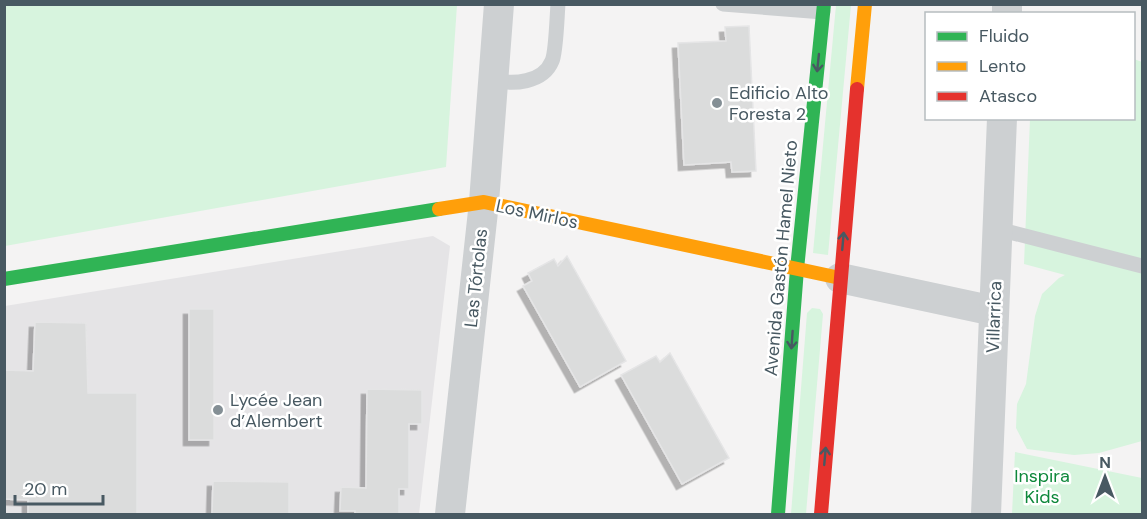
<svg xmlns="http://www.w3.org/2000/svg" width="1147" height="519" font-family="'DM Sans',sans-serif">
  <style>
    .education { fill: #e5e4e6 }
    .green { fill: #d7f4de }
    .building { fill: #dbdcdc; stroke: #e5e5e6; stroke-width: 1.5; filter: url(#shadow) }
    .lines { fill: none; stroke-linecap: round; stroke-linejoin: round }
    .lane { stroke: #cdd0d2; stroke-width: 15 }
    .street { stroke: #cdd0d2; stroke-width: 30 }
    .fast { stroke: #30b455; stroke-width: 14 }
    .slow { stroke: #ff9f0a; stroke-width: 14 }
    .jam { stroke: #e5322d; stroke-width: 14 }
    .oneway { stroke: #485962 }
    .poi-dot { fill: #848f95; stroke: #fff; stroke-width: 2 }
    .labels { text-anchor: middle; stroke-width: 5; stroke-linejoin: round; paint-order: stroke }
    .poi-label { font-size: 18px; fill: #485962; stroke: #fff; text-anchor: start }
    .street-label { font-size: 18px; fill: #485962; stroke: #fff }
    .park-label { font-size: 18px; fill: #0e883b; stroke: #fff }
  </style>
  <defs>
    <filter id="shadow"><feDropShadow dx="-5.5" dy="5.5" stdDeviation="0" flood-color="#0004"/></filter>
  </defs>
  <rect width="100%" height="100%" fill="#f4f3f3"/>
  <!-- education -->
  <path class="education" d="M433,236L450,246L419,514H5V306Z"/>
  <!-- green -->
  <g class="green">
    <path d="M5,4L457,5L446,167L5,246Z"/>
    <path d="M836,5H851L828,255L813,253Z"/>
    <path d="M1134,59L1142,62V441L1099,453L1074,455L1027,449L1016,428L1017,404L1026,384L1035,316L1042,294L1059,278L1065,275L1024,264L1030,119L1134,118Z"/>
    <path d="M812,308L820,309L823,314L806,514H791L807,313Z"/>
    <path d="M1015,452L1142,478V514H1012Z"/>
  </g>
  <!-- building -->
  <g class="building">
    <path d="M749,26L756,171L732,172L731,162L684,165L678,43L726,41L725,27Z"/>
    <path d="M567,256L626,361L580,387L523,286L532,281L528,273L554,259L558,266Z"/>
    <rect x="189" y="309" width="25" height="131"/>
    <path d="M35,322L86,323L88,393H137V514H28V500L4,499V370L33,371Z"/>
    <path d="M670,353L729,458L682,484L621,375L656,356L660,362Z"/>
    <path d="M367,389L422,390V424H409V489H399V514H355V511H340L341,487L366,488Z"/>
    <path d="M213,481L289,482V514H212Z"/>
  </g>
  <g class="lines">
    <!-- lane -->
    <g class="lane">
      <path d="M723,4L823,12"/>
      <path d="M493,80C513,85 543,83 552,61C556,53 557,16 558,4"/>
      <path d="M998,229L1142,266"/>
    </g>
    <!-- street -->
    <g class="street">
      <path d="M1007,14V4"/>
      <path d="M840,278L994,311"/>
      <path d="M450,514L484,202L499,4"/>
      <path d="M986,514L1002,118"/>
    </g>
    <!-- fast -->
    <g class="fast">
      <path d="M4,279L439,209"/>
      <path d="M778,514L797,269L824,4"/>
    </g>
    <!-- slow -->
    <g class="slow">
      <path d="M857,89L865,4"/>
      <path d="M439,209L484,202L840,278"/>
    </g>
    <!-- jam -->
    <path class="jam" d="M821,514L857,89"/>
  </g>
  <!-- one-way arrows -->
  <defs><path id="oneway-shaft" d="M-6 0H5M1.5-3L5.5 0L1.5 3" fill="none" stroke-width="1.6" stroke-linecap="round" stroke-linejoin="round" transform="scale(1.5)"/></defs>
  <g class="oneway">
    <use href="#oneway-shaft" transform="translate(818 63) rotate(96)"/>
    <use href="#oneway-shaft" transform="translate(843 241) rotate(-85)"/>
    <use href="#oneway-shaft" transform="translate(792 340) rotate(94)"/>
    <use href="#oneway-shaft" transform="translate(825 456) rotate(-85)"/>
  </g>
  <!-- markers -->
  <g class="poi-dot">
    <circle cx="717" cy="103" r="6"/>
    <circle cx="218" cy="410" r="6"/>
  </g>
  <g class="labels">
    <!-- poi labels -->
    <g class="poi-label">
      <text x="729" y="99">Edificio Alto<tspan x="729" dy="21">Foresta 2</tspan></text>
      <text x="230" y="406">Lycée Jean<tspan x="230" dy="21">d’Alembert</tspan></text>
    </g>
    <!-- street labels -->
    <g class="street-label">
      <text transform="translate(537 214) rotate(12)" y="6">Los Mirlos</text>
      <text transform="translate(781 258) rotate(-85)" y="6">Avenida Gastón Hamel Nieto</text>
      <text transform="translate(476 278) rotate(-84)" y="6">Las Tórtolas</text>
      <text transform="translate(994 317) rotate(-88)" y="6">Villarrica</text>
    </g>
    <!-- park labels -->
    <g class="park-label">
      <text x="1042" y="482">Inspira<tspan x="1042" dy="21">Kids</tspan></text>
    </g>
  </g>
  <!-- border -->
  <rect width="1147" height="519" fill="none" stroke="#485962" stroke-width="12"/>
  <!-- legend -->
  <rect x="925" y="12" width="210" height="108" fill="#ffffff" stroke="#b6bdc0" stroke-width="1.5"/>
  <rect x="937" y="32" width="30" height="9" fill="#30b455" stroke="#b6bdc0" stroke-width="1.5"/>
  <text x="979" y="42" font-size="18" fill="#485962">Fluido</text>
  <rect x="937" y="62" width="30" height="9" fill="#ff9f0a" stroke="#b6bdc0" stroke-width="1.5"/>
  <text x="979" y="72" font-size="18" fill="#485962">Lento</text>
  <rect x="937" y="92" width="30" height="9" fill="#e5322d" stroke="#b6bdc0" stroke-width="1.5"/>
  <text x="979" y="102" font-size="18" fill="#485962">Atasco</text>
  <!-- north arrow -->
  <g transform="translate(1105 477)" stroke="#ffffff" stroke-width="4.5" paint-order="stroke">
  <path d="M0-4.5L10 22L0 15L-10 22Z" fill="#485962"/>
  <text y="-9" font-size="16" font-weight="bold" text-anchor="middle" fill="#485962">N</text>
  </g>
  <!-- scale -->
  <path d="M15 495v9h88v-9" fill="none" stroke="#485962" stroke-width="3"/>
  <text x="24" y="495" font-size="18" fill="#485962" stroke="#ffffff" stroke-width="4.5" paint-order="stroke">20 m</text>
</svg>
